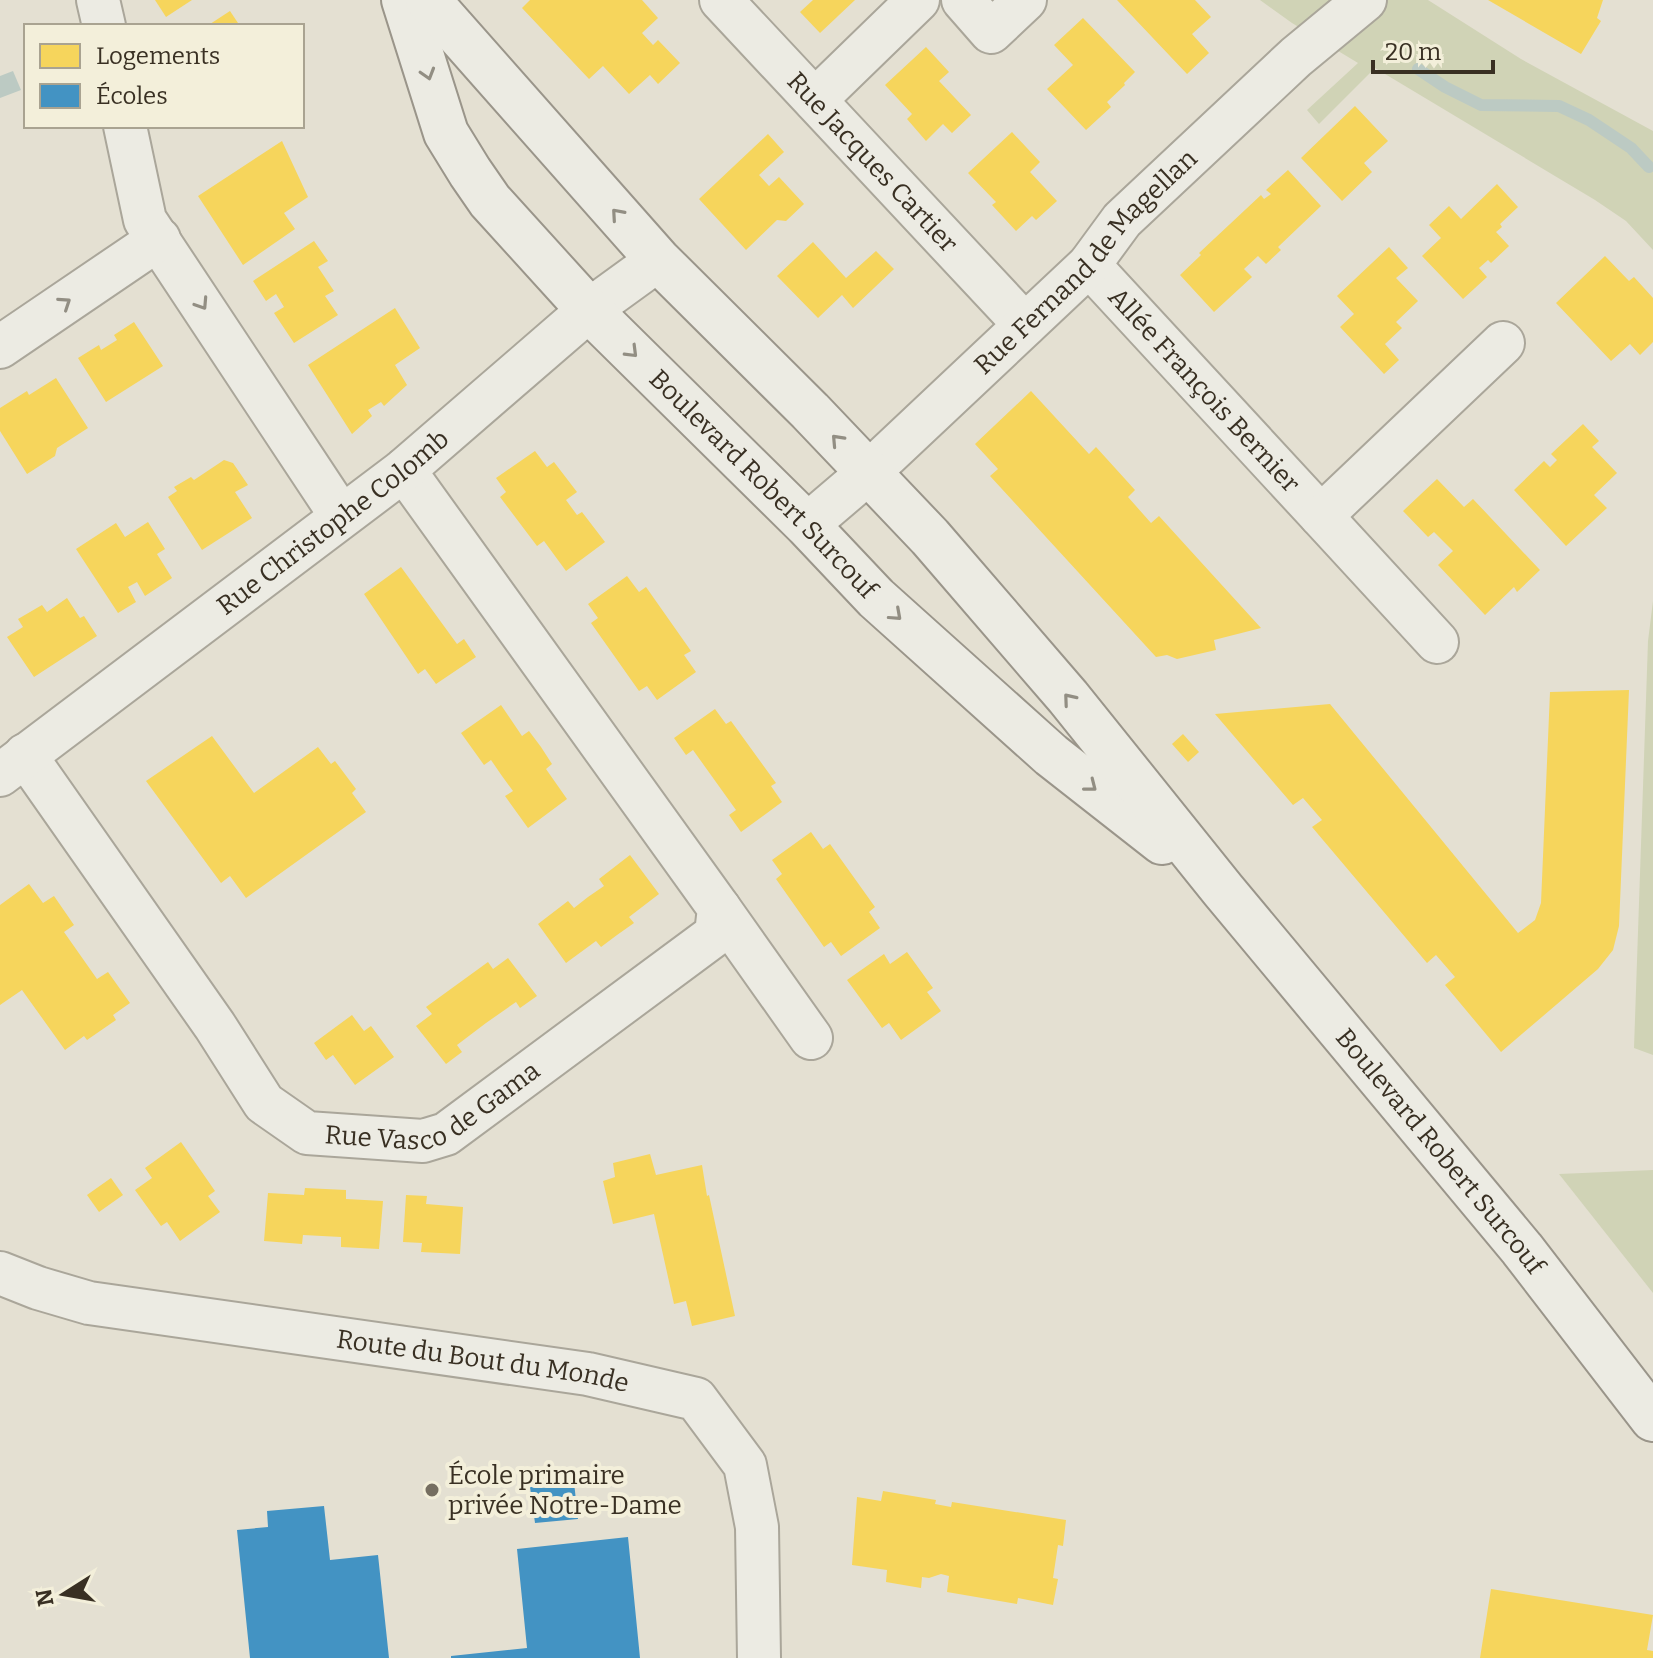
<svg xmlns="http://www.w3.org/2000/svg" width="1653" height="1658" font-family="Bitter,serif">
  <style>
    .green { fill: #d0d3b6 }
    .water { fill: #bccac3 }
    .homes { fill: #f6d55c }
    .schools { fill: #4393c3 }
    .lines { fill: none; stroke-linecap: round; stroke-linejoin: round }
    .stream { stroke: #bccac3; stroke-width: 12 }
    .street-casing { stroke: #aaa69a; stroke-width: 46 }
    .secondary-casing { stroke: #9a958a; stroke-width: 48 }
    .street { stroke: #ecebe3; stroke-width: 42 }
    .secondary { stroke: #ecebe3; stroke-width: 44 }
    .oneway { stroke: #928e83 }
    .poi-dot { fill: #756e60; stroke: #f3efda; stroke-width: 3 }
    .labels { text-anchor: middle; stroke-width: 8; stroke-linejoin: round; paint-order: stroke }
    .street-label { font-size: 26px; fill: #393023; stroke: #f3efda }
    .poi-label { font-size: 26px; fill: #393023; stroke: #f3efda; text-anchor: start }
  </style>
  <rect width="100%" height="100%" fill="#e4e0d2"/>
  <!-- green -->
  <g class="green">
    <path d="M1260,0H1428L1521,59L1653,131V250L1626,221L1595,200L1375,68L1319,124L1307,110L1358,63L1292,23Z"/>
    <path d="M1653,601V1055L1634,1048L1648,641Z"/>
    <path d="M1653,1170V1293L1559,1174Z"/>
  </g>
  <!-- water -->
  <path class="water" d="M13,71L21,90L0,98V76Z"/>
  <!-- homes -->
  <g class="homes">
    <path d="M155,0H192L166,17Z"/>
    <path d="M530,0H642L658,18L642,33L653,45L658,40L680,63L658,84L650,75L629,94L603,66L589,79L522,8Z"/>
    <path d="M813,0H855L820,33L800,12Z"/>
    <path d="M1117,0H1195L1211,17L1192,34L1209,53L1187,74Z"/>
    <path d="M1488,0H1603L1597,18L1601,21L1581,54Z"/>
    <path d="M230,11L240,26H207Z"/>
    <path d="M1083,18L1135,72L1124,83L1125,85L1107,102L1111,107L1086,130L1047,89L1073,65L1054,45Z"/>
    <path d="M926,47L949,72L939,81L971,115L952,133L943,124L926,141L907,119L912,114L885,85Z"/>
    <path d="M1355,106L1388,141L1364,163L1372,172L1342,201L1301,158Z"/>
    <path d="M1012,132L1040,162L1030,172L1057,201L1036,220L1032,216L1016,231L992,205L996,202L968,173Z"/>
    <path d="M768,134L784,152L759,175L769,186L779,177L804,204L786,221L777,220L746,250L699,199Z"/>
    <path d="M282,141L308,197L284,213L295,229L243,265L198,196Z"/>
    <path d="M1288,170L1321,206L1278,247L1281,250L1266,264L1258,256L1244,269L1252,277L1214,312L1180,275L1201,255L1199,253L1261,195L1264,199L1271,194L1266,190Z"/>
    <path d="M1497,184L1518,207L1500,224L1502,227L1496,232L1509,246L1491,263L1488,260L1479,268L1487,277L1463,299L1422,256L1441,238L1429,225L1449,206L1461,219Z"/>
    <path d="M314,241L328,261L318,267L334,291L325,296L338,315L294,343L274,313L284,307L276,294L266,301L253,281Z"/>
    <path d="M813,242L846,278L876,251L894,269L853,308L842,295L818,318L777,276Z"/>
    <path d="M1389,247L1408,268L1396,278L1418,301L1396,322L1402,328L1385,344L1399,360L1384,374L1340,327L1354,314L1337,296Z"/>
    <path d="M1605,256L1629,281L1634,277L1653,298V342L1640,355L1630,344L1611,361L1556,303Z"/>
    <path d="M395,308L420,348L395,365L407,385L384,406L381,402L368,410L372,416L352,434L308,365Z"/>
    <path d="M134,322L163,366L106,402L78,358L99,345L101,350L117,340L114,335Z"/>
    <path d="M56,378L88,428L57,448L55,456L27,474L0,431V408L27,391L29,395Z"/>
    <path d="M1031,391L1089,454L1096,447L1135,490L1128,497L1151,523L1159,516L1261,628L1214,640L1216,650L1177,659L1167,655L1156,657L990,476L998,469L975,444Z"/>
    <path d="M1583,424L1599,441L1592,447L1617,473L1594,495L1607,508L1566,546L1514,490L1544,461L1550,467L1557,460L1551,454Z"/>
    <path d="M535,451L547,467L554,462L577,492L566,500L577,515L582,512L605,542L566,571L544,541L537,546L500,497L506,492L496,478Z"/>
    <path d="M224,460L233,463L248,485L235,492L252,518L202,550L168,497L177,491L174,487L191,477L194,480Z"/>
    <path d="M1437,479L1464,507L1473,499L1540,570L1517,592L1514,587L1485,615L1438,565L1453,551L1434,532L1428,537L1403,511Z"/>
    <path d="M148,522L165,549L157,554L172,578L145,596L137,582L128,587L136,602L118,613L76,549L116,523L125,537Z"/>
    <path d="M401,567L457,644L464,639L476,657L436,684L425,669L418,674L364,594Z"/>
    <path d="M627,576L639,592L646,587L691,651L684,655L696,672L657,700L647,686L639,691L591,623L598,618L588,604Z"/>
    <path d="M67,598L80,618L84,616L97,636L34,677L7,637L23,627L18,619L42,605L47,612Z"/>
    <path d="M1629,690L1619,926L1613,950L1598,969L1501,1052L1445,985L1455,977L1436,955L1427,963L1312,827L1322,820L1303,798L1293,805L1215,714L1330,704L1518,933L1535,920L1541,903L1550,692Z"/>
    <path d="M501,705L522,736L529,731L541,747L552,764L546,769L567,799L528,828L505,796L513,791L502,776L491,760L484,765L461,733Z"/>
    <path d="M715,709L726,724L731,721L776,783L771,786L782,802L741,832L729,815L736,810L693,750L686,755L674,738Z"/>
    <path d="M1183,734L1199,752L1188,762L1172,744Z"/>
    <path d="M212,736L254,793L318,747L331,764L335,761L356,789L352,793L366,812L246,898L230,876L221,883L146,781Z"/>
    <path d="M811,832L823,849L830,844L875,907L869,912L880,928L841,956L831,942L824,947L776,879L782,874L772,860Z"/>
    <path d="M630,855L659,894L629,917L634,923L617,935L601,947L596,941L566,963L538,924L568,901L574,908L588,897L604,886L599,879Z"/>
    <path d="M29,884L43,903L54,896L74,925L64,932L97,979L108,972L130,1003L113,1015L116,1020L87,1040L84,1036L65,1050L22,990L0,1005V905Z"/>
    <path d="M907,952L933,988L927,992L941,1011L901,1040L889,1023L882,1028L847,980L884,954L890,964Z"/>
    <path d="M508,958L537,996L520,1008L516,1002L486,1023L457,1045L462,1052L446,1064L416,1026L432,1014L426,1007L488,962L493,969Z"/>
    <path d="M352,1015L364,1031L371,1026L394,1057L355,1085L333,1055L326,1060L314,1043Z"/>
    <path d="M181,1142L215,1191L208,1196L220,1212L180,1241L167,1222L161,1226L135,1190L152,1178L145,1168Z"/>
    <path d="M650,1154L656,1175L702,1165L707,1196L709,1195L735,1316L692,1326L686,1301L674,1304L654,1214L613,1224L603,1181L615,1177L613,1163Z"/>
    <path d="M111,1178L123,1195L99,1212L87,1195Z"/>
    <path d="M305,1188L346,1190V1199L383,1201L379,1249L341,1247V1237L303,1235L302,1244L264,1241L268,1193L304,1195Z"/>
    <path d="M406,1195L427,1196L426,1204L463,1207L460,1254L421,1252L422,1243L403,1242Z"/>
    <path d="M883,1491L936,1500L935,1504L951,1507L952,1502L1066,1520L1063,1546L1058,1545L1053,1578L1058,1579L1053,1605L1018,1598L1017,1604L947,1592L949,1576L941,1574L929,1578L922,1577L921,1588L886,1582L887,1570L852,1565L857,1497L881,1501Z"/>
    <path d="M1491,1589L1653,1615L1647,1650L1653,1651V1658H1480Z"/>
  </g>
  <!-- schools -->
  <g class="schools">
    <path d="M574,1482L578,1519L535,1523L530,1487Z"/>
    <path d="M324,1506L330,1560L378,1555L389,1658H250L237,1530L268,1527L267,1511Z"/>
    <path d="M628,1537L640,1658H451V1656L527,1648L517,1549Z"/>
  </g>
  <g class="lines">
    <!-- stream -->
    <path class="stream" d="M1418,69L1445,87L1481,105L1559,106L1589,120L1631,148L1649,167"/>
    <defs>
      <g id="street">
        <path d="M98,0L104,26"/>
        <path id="s1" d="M721,0L1025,325"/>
        <path d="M963,0L991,32L1025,0"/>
        <path d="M815,100L918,0"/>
        <path d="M125,126L145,220L341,516"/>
        <path id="s2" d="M1089,265L1321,516L1503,343"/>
        <path d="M0,347L159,239"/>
        <path d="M1321,516L1437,642"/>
        <path id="s3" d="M807,525L868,473L1089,265L1122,220L1296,57L1365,0"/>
        <path id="s4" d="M25,755L215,1026L264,1103L307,1133L423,1141L446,1134L716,934L719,908L404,470"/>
        <path id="s5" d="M0,775L404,470L589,310L658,260"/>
        <path d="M719,908L811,1038"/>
        <path id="s6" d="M0,1273L38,1288L89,1303L588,1374L696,1399L745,1465L757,1527L759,1658"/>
      </g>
      <g id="secondary">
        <path id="s7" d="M404,0L446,133L470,172L490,201L589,310L807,525L876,598L1051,755L1162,842"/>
        <path id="s8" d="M428,0L658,260L810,411L930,537L1068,697L1223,890L1522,1249L1653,1419"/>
      </g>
    </defs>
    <!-- street casing -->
    <use href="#street" class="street-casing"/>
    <!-- secondary casing -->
    <use href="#secondary" class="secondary-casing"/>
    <!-- street -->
    <use href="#street" class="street"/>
    <!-- secondary -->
    <use href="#secondary" class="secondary"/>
  </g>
  <!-- one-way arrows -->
  <defs><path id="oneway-chevron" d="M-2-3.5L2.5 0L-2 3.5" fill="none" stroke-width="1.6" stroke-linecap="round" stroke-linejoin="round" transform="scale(2)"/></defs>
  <g class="oneway">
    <use href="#oneway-chevron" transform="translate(428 74) rotate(73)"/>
    <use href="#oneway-chevron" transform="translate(617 214) rotate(-131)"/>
    <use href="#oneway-chevron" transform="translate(65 303) rotate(-34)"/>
    <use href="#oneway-chevron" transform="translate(202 304) rotate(57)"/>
    <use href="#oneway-chevron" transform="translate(632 352) rotate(45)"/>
    <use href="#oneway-chevron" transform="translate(837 440) rotate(-133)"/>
    <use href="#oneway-chevron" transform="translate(896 615) rotate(42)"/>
    <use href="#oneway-chevron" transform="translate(1069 699) rotate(-130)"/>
    <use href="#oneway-chevron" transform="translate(1091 786) rotate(38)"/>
  </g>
  <!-- markers -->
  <circle class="poi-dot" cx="432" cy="1490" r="8"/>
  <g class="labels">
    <!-- street labels -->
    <g class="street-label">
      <text dy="9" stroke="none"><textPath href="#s1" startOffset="222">Rue Jacques Cartier</textPath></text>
      <text dy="9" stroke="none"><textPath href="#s3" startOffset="384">Rue Fernand de Magellan</textPath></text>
      <text dy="9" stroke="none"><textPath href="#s2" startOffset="170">Allée François Bernier</textPath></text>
      <text dy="9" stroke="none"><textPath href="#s7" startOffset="614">Boulevard Robert Surcouf</textPath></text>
      <text dy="9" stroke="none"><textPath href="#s5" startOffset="418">Rue Christophe Colomb</textPath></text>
      <text dy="9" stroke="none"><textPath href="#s4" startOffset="610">Rue Vasco de Gama</textPath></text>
      <text dy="9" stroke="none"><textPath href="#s8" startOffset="1534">Boulevard Robert Surcouf</textPath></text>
      <text dy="9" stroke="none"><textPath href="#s6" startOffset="492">Route du Bout du Monde</textPath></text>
    </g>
    <!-- poi labels -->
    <g class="poi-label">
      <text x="448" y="1484">École primaire<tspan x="448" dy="30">privée Notre-Dame</tspan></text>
    </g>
  </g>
  <!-- legend -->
  <rect x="24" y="24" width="280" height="104" fill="#f3efda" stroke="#a9a391" stroke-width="2"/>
  <rect x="40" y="44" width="40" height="24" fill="#f6d55c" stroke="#a9a391" stroke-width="2"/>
  <text x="96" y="64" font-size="24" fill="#393023">Logements</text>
  <rect x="40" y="84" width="40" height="24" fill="#4393c3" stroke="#a9a391" stroke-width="2"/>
  <text x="96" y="104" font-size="24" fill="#393023">Écoles</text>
  <!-- north arrow -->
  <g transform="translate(64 1594) rotate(259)" stroke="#f3efda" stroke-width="6" paint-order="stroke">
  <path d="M0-6L14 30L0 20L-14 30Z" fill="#393023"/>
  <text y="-12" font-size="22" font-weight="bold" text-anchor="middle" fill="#393023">N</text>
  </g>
  <!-- scale -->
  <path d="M1373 60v12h120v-12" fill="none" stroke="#393023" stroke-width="4"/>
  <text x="1385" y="60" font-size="24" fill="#393023" stroke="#f3efda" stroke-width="6" paint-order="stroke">20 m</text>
</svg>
